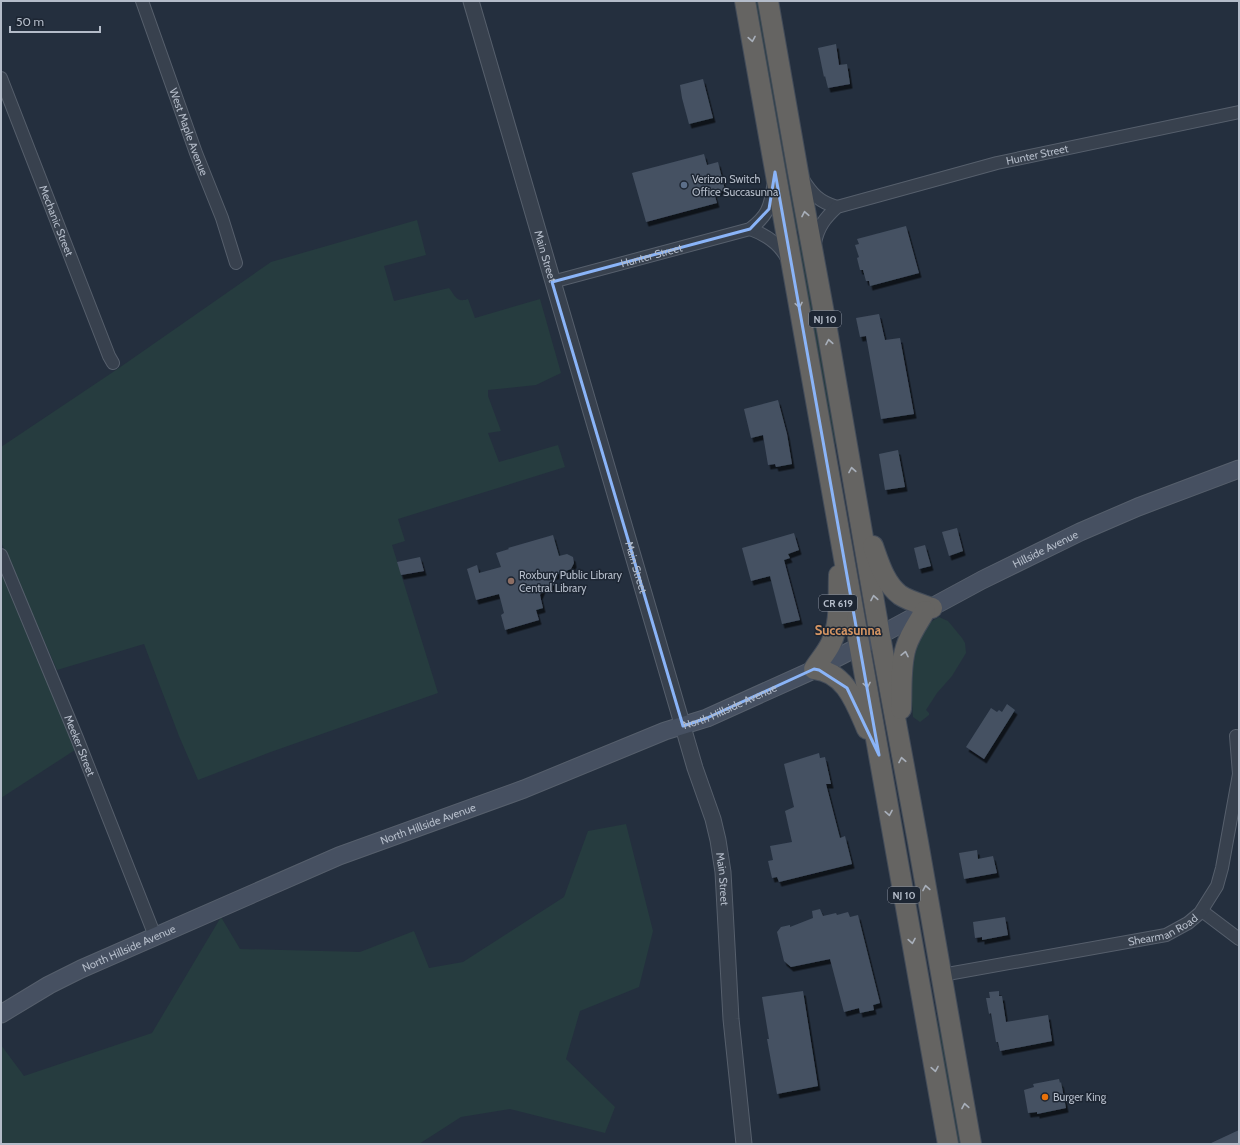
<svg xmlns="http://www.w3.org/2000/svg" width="1240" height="1145" font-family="Cabin,sans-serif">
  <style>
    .green { fill: #263c3f }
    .building { fill: #455162; filter: url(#shadow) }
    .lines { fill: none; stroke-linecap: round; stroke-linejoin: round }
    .minor-casing { stroke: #565f6c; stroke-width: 14 }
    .tertiary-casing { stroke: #565f6c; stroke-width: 17 }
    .secondary-casing { stroke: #565f6c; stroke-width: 19 }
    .trunk-casing { stroke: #434c59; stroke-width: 22 }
    .minor { stroke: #38414e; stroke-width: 12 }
    .tertiary { stroke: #38414e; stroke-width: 15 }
    .secondary { stroke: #465061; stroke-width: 17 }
    .trunk { stroke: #656462; stroke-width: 20 }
    .oneway { stroke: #a8afba }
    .marked { fill: none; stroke: #8ab4f8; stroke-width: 3; stroke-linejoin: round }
    .service-dot { fill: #5c6f8a; stroke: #1d2633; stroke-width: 1.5 }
    .education-dot { fill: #8d6e63; stroke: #1d2633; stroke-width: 1.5 }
    .food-dot { fill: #e8710a; stroke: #1d2633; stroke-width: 1.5 }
    .labels { text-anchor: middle; stroke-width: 3; stroke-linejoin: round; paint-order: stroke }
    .shield { fill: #1d2633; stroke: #878f9c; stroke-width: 1 }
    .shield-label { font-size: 10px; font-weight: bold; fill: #b4bcc9 }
    .street-label { font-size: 11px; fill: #b4bcc9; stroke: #1d2633 }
    .poi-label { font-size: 11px; fill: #b4bcc9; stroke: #1d2633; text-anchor: start }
    .quarter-label { font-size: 13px; font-weight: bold; fill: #d59563; stroke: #1d2633 }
  </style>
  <defs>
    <filter id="shadow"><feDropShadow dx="2.5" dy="4.5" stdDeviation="0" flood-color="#0009"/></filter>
  </defs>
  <rect width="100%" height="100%" fill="#242f3e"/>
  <!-- green -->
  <g class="green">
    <path d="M752,1H761L802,231L793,232Z"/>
    <path d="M417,220L426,255L384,266L394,301L449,288C455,296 457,303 468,299L475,318L540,299L561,373L536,385L488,390V396L501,431L488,433L499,462L558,445L565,467L398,519L405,541L392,545L438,693L268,753L198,780L179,736L144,644L57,670L1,542V447L119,368L271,262Z"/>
    <path d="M803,236L838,451L829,425L794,237Z"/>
    <path d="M1,573L47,673L78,748L1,798Z"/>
    <path d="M939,617L948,621L962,638L965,643L966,653L952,676L937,693L926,710L929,713V715L920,722L913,717L909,657L927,624Z"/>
    <path d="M626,824L653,931L639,987L580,1011L566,1059L615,1107L605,1133L510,1109L461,1117L419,1144H1V1045L24,1076L152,1033L221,917L240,949L360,952L414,931L429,968L463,962L564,897L588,831Z"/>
    <path d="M932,998L948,1064L964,1144H956Z"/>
  </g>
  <!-- building -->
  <g class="building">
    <path d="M836,44L839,65L847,64L850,84L828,88L825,76L824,77L818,48Z"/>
    <path d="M703,79L713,118L689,124L682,98L680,85Z"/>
    <path d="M704,154L707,165L718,162L725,190L714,193L717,203L646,222L632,173Z"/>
    <path d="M906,226L919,273L870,286L869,281H866L863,270H860L857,258L859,257L855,245L859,244L857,239Z"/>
    <path d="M879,314L885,340L900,338L914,414L881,419L866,336L860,337L856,318Z"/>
    <path d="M778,400L787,434L792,464L776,467L775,464L768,465L763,435L751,438L744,409Z"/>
    <path d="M898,450L905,487L885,490L879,454Z"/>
    <path d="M957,528L963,551L949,556L942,532Z"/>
    <path d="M794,533L799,550L788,554L790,558L784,560L800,620L782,624L770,576L751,581L742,548Z"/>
    <path d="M553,535L559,556L567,554L573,557L574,563L571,569L550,577L554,585L543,588L540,595L543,608L536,610L539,620L505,630L501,615L504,613L499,594L476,600L467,569L477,565L479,573L501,567L496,553L509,549L508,548Z"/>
    <path d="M925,545L931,566L919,569L914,548Z"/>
    <path d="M420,557L424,571L401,575L397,562Z"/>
    <path d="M1007,704L1015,710L984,759L966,747L991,708L997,712L999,710L1002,712Z"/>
    <path d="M819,753L820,758L825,757L831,784H826L840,838L845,836L852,864L779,882L777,877L772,878L768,861L773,860L770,846L792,842L785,811L794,807L784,764Z"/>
    <path d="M977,850L978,859L993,856L997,873L964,879L959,853Z"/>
    <path d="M820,909L823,916L836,913L837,915L848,912L850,917L858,915L880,1003L873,1005L874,1010L860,1013L859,1008L844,1012L830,959L791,967L784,961L777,932L781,927L790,925V927L813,918L812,911Z"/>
    <path d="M1005,917L1008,935L982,940V937L975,938L973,922Z"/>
    <path d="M803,991L818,1086L777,1094L767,1039H769L762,997Z"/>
    <path d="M999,991V996H1002L1006,1022L1048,1015L1052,1041L1000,1051L998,1042H996L991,1013L989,1014L986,998H990L989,992Z"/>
    <path d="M1059,1079L1060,1083L1061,1082L1066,1108L1037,1114V1112L1028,1113L1024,1090L1034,1087L1033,1084Z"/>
    <path d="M1239,1130V1144H1209Z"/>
  </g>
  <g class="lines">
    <defs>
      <g id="minor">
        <path id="s1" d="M142,1L196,153L222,218L236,263"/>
        <path id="s2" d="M1,78L109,356L113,363"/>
        <path d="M802,178C812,194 819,202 837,207"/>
        <path d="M750,229C767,235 780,244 788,260"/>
        <path id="s3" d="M815,243C818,227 825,218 837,207L997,163L1239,112"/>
        <path id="s4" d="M552,282L750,229C767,216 770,208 773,187"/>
        <path id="s5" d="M1,555L77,738L155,936"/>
        <path d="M1202,911L1239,939"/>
        <path id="s6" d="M942,975L1166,935L1188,923L1200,913L1217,886L1222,868L1239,774L1236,736"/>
      </g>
      <g id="tertiary">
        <path id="s7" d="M471,1L695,768L713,819L718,840L723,872L731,1019L744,1144"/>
      </g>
      <g id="secondary">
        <path id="s8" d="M1,1014L49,985L81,969L339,856L524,789L665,731L707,718L809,672L860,646L982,580L1080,532L1138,507L1239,469"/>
      </g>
      <g id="trunk">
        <path d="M745,1L948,1144"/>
        <path d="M768,1L798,172L828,335L880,636L918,842L971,1144"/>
        <path d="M873,546C879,563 885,584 900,595C909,601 921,604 932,608"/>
        <path d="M839,575C838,597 841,623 831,643C827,652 819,661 814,669C846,672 856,704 867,729"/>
        <path d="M901,709C902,689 900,666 906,647C910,634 918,623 925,611"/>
      </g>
    </defs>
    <!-- minor casing -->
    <use href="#minor" class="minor-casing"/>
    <!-- tertiary casing -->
    <use href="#tertiary" class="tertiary-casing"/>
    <!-- secondary casing -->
    <use href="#secondary" class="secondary-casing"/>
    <!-- trunk casing -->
    <use href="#trunk" class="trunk-casing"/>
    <!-- minor -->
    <use href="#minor" class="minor"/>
    <!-- tertiary -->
    <use href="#tertiary" class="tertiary"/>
    <!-- secondary -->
    <use href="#secondary" class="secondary"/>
    <!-- trunk -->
    <use href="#trunk" class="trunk"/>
  </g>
  <!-- one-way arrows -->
  <defs><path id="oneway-chevron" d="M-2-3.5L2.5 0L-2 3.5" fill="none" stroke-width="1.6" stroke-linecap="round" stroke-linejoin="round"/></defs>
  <g class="oneway">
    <use href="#oneway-chevron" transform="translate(752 39) rotate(80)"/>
    <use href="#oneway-chevron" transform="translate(805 214) rotate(-101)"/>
    <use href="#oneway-chevron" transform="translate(799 305) rotate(79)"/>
    <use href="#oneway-chevron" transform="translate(829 342) rotate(-100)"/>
    <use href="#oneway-chevron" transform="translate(852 470) rotate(-100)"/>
    <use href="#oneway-chevron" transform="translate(874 598) rotate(-100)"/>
    <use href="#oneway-chevron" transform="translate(905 654) rotate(-78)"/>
    <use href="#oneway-chevron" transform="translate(867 685) rotate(80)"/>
    <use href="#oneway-chevron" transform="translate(902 760) rotate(-101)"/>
    <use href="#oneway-chevron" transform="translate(889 813) rotate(80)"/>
    <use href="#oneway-chevron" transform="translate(926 888) rotate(-100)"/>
    <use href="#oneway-chevron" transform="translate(912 941) rotate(80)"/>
    <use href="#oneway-chevron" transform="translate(935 1069) rotate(80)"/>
    <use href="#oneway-chevron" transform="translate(965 1106) rotate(-100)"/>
  </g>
  <!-- marked area -->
  <path class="marked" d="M775,172L879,755L847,688L819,670L814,669L707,718L683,726L552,282L750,229L769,209Z"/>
  <!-- markers -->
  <circle class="service-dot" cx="684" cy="185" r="4"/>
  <circle class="education-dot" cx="511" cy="581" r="4"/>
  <circle class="food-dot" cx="1045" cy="1097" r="4"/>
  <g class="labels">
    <!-- shield labels -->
    <g class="shield">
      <rect x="809" y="311" width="32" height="16" rx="3"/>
      <rect x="819" y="595" width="38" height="16" rx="3"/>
      <rect x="888" y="887" width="32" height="16" rx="3"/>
    </g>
    <g class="shield-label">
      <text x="825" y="323">NJ 10</text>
      <text x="838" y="607">CR 619</text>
      <text x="904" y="899">NJ 10</text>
    </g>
    <!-- street labels -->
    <g class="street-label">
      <text dy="4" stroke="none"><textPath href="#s1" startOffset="139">West Maple Avenue</textPath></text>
      <text dy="4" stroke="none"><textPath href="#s3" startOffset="250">Hunter Street</textPath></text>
      <text dy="4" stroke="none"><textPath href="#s2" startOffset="153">Mechanic Street</textPath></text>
      <text dy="4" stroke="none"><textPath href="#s4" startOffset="103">Hunter Street</textPath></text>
      <text dy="4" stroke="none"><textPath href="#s7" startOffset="266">Main Street</textPath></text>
      <text dy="4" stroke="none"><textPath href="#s8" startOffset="1145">Hillside Avenue</textPath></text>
      <text dy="4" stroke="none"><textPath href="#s7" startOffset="590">Main Street</textPath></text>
      <text dy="4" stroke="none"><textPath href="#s8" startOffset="792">North Hillside Avenue</textPath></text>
      <text dy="4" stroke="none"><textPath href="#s5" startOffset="206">Meeker Street</textPath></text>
      <text dy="4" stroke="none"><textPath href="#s8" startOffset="468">North Hillside Avenue</textPath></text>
      <text dy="4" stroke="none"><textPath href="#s7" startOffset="914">Main Street</textPath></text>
      <text dy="4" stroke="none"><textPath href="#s6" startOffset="226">Shearman Road</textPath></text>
      <text dy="4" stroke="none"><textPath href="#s8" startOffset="144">North Hillside Avenue</textPath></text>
    </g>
    <!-- poi labels -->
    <g class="poi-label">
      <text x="692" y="183">Verizon Switch<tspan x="692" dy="13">Office Succasunna</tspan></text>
      <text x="519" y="579">Roxbury Public Library<tspan x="519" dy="13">Central Library</tspan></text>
      <text x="1053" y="1101">Burger King</text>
    </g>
    <!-- quarter labels -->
    <g class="quarter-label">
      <text x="848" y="635">Succasunna</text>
    </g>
  </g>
  <!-- border -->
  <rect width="1240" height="1145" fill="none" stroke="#b4bcc9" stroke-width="4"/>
  <!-- scale -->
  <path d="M10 26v6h90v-6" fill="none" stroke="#b4bcc9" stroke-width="2"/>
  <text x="16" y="26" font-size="12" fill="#b4bcc9" stroke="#1d2633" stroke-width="3" paint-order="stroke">50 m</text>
</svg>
